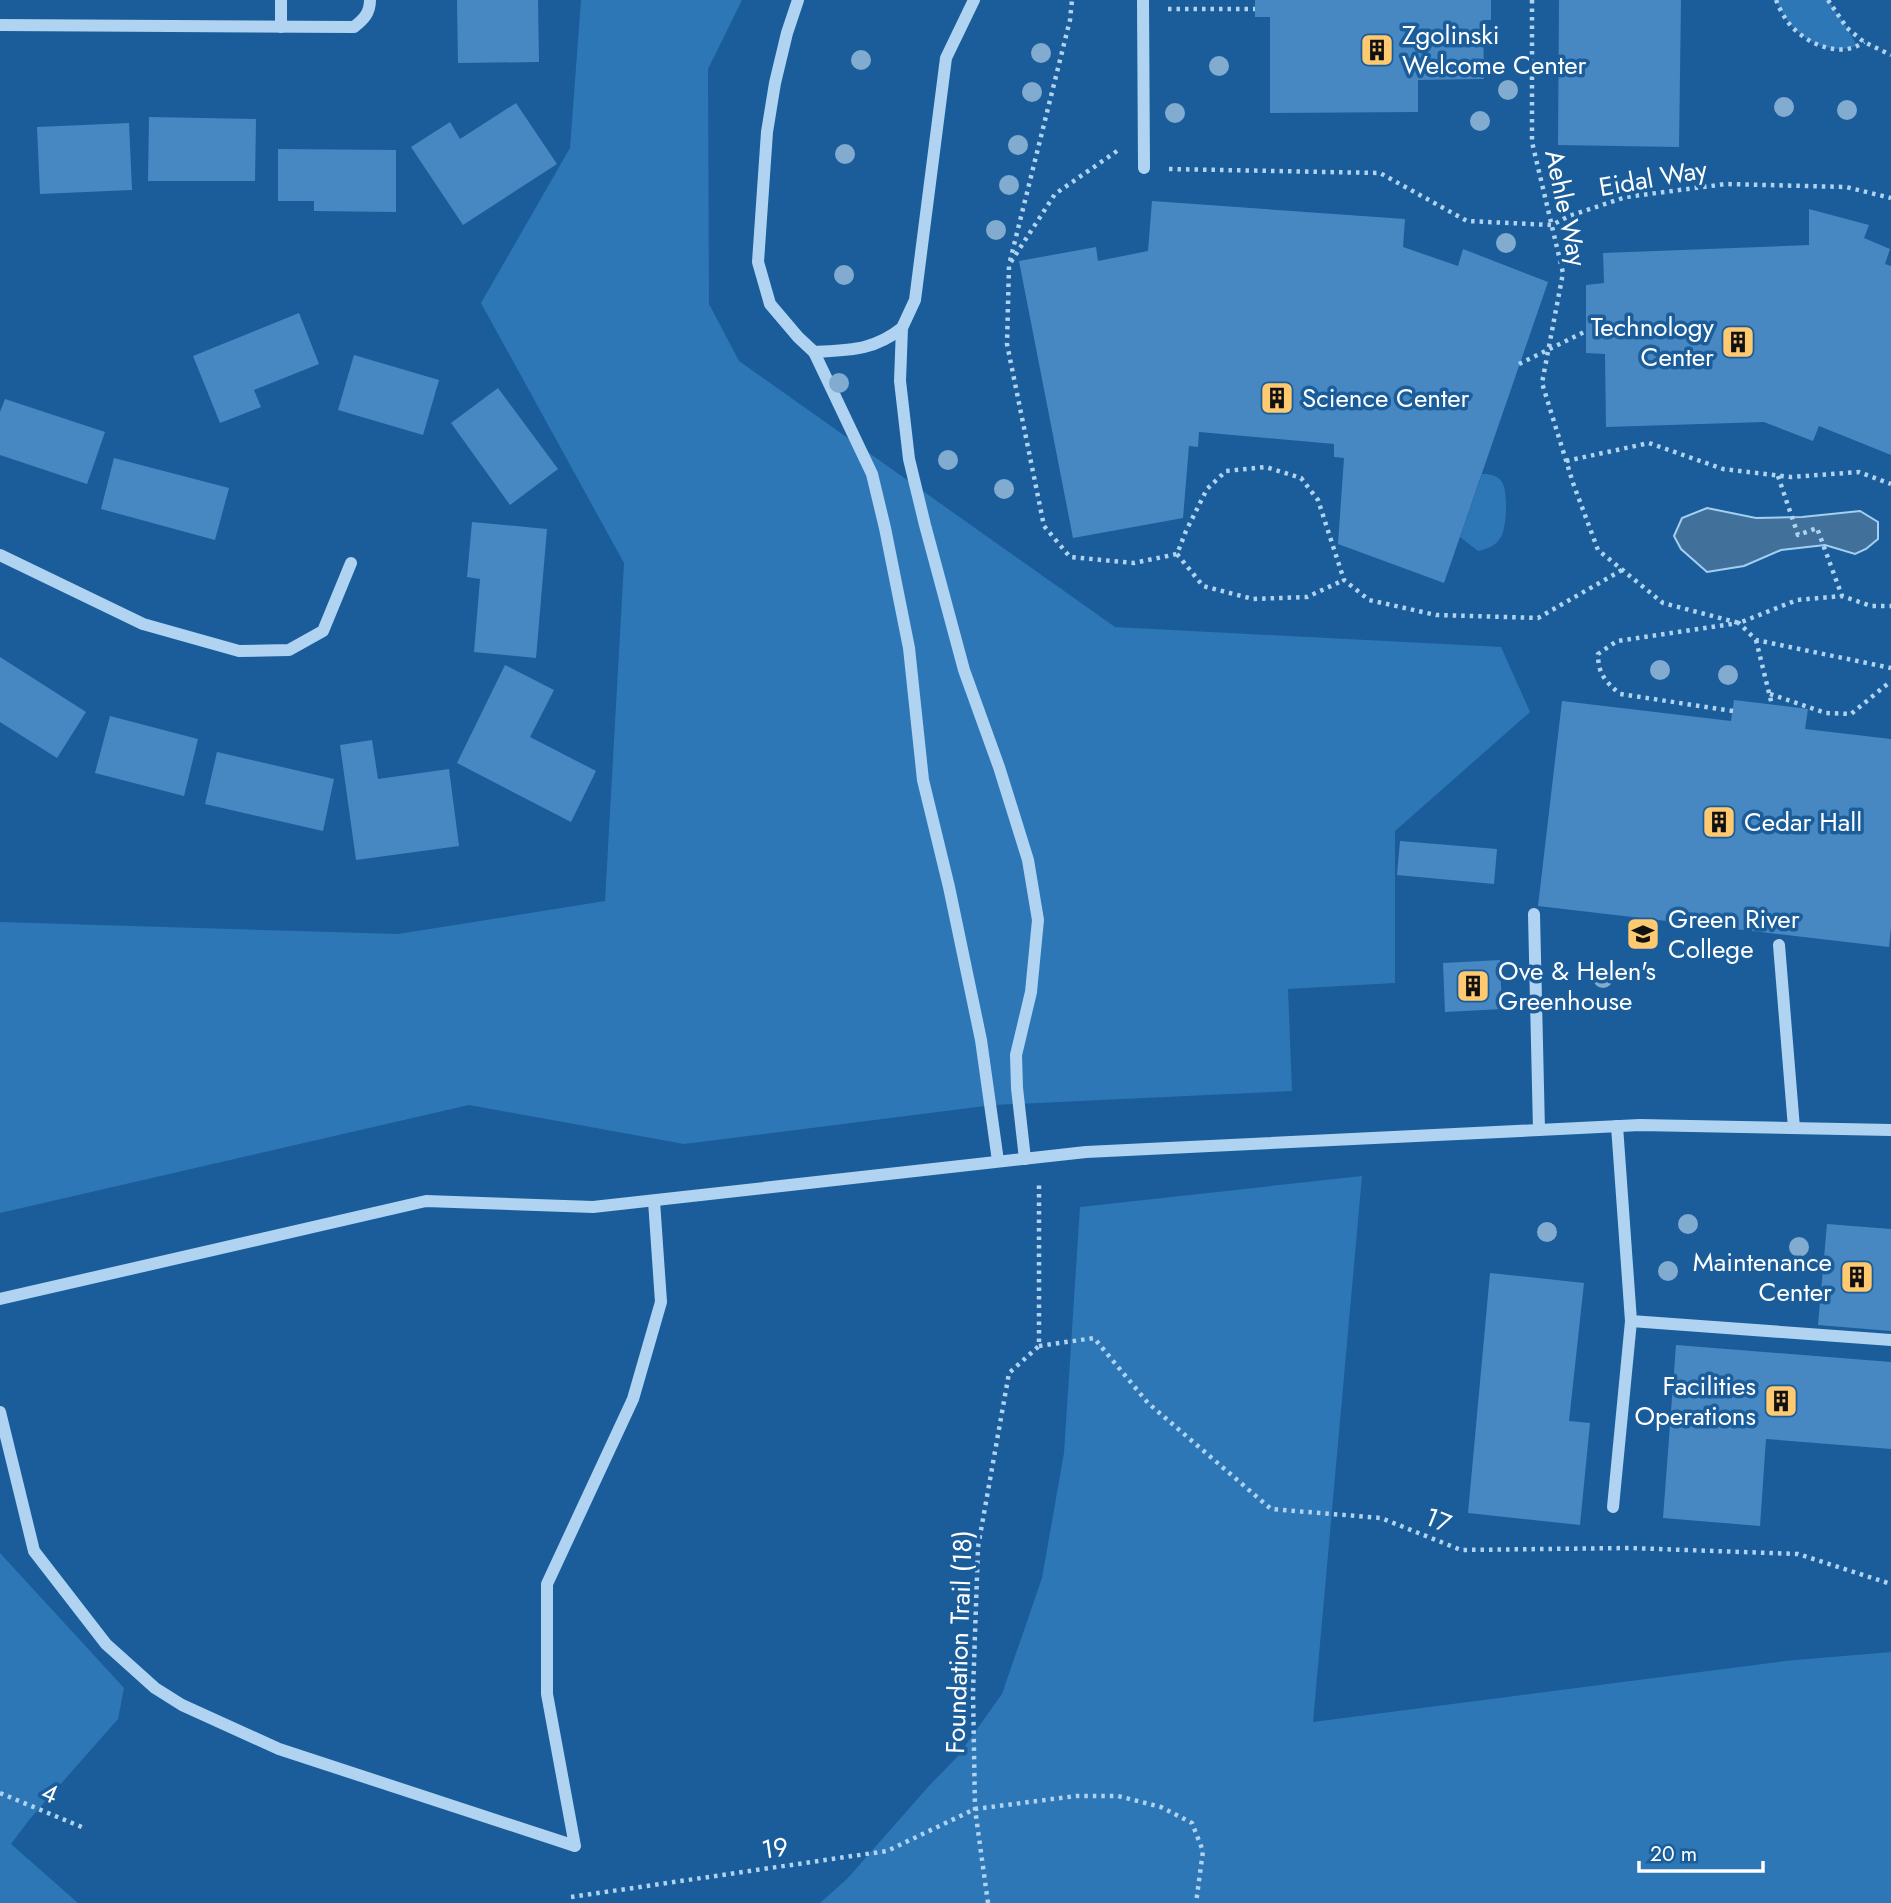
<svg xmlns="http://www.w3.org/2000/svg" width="1891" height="1903" font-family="Jost,sans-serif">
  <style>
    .green { fill: #2d77b7 }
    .water { fill: #41709b; stroke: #a2cff3; stroke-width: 2 }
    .building { fill: #4788c2 }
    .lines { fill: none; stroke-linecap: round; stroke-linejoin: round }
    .path { stroke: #afd3f1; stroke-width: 4.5; stroke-dasharray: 3.5 5; stroke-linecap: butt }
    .minor { stroke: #afd3f1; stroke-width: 12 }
    .path-bridge { stroke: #afd3f1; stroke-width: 4.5; stroke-dasharray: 3.5 5; stroke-linecap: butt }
    .tree { fill: #82abd0 }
    .labels { text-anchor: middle; stroke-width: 7; stroke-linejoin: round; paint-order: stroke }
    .poi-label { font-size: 26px; fill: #fff; stroke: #1a5d9a; text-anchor: start }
    .street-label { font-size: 26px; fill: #fff; stroke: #1a5d9a }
  </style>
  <rect width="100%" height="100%" fill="#1a5d9a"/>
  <!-- green -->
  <g class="green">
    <path d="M581,0H742L708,69L709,304L739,361L1115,627L1501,647L1530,712L1395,831V983L1288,989L1292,1091L993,1105L684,1144L469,1105L0,1213V922L398,934L605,901L624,563L481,303L570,148Z"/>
    <path d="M1776,0H1828L1847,28L1857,46C1821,58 1789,32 1776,0Z"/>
    <path d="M1482,474C1490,474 1497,475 1502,482C1508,492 1507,526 1501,537C1496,546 1487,549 1478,551L1460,537Z"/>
    <path d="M1362,1176L1313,1722L1785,1661L1891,1652V1903H820L847,1879L928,1787L957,1757L1002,1694L1042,1578L1064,1453L1080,1207Z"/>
    <path d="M0,1553L124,1688L118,1719L29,1820L11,1844L78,1903H0Z"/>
  </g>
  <!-- water -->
  <path class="water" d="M1707,508L1756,518L1802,517L1860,511L1878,522V539L1866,549L1855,554L1825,545L1781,550L1744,566L1707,572L1681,549L1674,536L1682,518Z"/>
  <!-- building -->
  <g class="building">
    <path d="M457,0H538L539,62L458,63Z"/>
    <path d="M1255,0H1491V20H1483L1484,79L1418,80V112L1270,113V17H1255Z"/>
    <path d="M1559,0H1681L1679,147L1558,145Z"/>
    <path d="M516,103L557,164L463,225L411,147L450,122L460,139Z"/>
    <path d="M149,117L256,119L255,181H148Z"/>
    <path d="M129,123L132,190L40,194L37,127Z"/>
    <path d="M278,149L396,150V212L314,211V201H278Z"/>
    <path d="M1152,201L1405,219L1403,247L1458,266L1463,249L1548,282L1444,583L1338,544L1344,458L1334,457V444L1199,432L1198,447L1189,446L1183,518L1073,538L1019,261L1096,247L1098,261L1148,251Z"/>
    <path d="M1809,209L1869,225L1864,238L1890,249L1885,264L1891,266V455L1819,426L1813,441L1764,422L1606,427L1605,354L1586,353V285L1604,283L1603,253L1809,245Z"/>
    <path d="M299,313L319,364L254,390L261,407L220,423L193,356Z"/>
    <path d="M354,355L439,380L423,435L338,410Z"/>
    <path d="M498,388L558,469L510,505L451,423Z"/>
    <path d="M5,399L105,432L87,484L0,455V412Z"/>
    <path d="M114,458L229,488L215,540L101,509Z"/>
    <path d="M472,522L547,529L536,658L474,652L480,579L467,577Z"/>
    <path d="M0,657L86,712L57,758L0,722Z"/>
    <path d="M505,665L554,690L530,737L596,771L571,822L457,763Z"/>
    <path d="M1734,700L1808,709L1805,729L1891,739V927L1889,947L1538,906L1562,701L1731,721Z"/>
    <path d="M110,716L198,739L184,796L95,773Z"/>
    <path d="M372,740L378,779L449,769L459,846L356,860L340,745Z"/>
    <path d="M217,752L334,779L323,831L205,804Z"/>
    <path d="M1400,841L1497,849L1494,884L1397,875Z"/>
    <path d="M1500,960L1502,1009L1445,1012L1443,963Z"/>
    <path d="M1827,1224L1891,1229V1331L1818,1325Z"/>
    <path d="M1490,1273L1584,1283L1569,1421L1590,1423L1580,1525L1468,1513Z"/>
    <path d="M1676,1345L1891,1362V1449L1766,1439L1760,1526L1663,1518Z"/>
  </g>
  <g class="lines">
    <!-- path -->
    <g class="path">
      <path d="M1532,0V142L1563,273L1542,383L1573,483L1598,550L1663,603L1739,623L1797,600L1842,596L1871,606H1891"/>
      <path d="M1776,0C1780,10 1786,21 1793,28C1811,46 1842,58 1864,42"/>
      <path d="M1828,0L1847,28L1864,42L1891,55"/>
      <path d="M1168,9H1255"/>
      <path d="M1117,151L1055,194L1009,265L1007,344L1044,526L1070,557L1134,563L1177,554L1186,531L1207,489L1226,471L1266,467L1301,478L1318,500L1344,580L1369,600L1436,615L1538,618L1622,570"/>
      <path d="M1169,169L1380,173L1467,221L1552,225L1569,216L1626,197L1726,184L1846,187L1891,198"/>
      <path d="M1010,261L1070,20L1072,0"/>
      <path d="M1566,461L1649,443L1723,469L1791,477L1859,472L1891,484"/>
      <path d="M1778,476L1798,535L1817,528L1842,596"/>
      <path d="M1177,554L1203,586L1253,599L1307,597L1344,580"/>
      <path d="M1756,640L1772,705"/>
      <path d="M1770,694L1826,713L1851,714L1891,681"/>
      <path d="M1733,711L1620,694C1605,681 1598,674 1598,654L1617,641L1739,623L1756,640L1891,668"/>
      <path d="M1039,1346L1094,1338L1148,1403L1271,1509L1381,1518L1461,1550L1630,1548L1798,1554L1891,1584"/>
      <path d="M0,1793L84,1828"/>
      <path d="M571,1897L887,1851L975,1809L1076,1796H1118L1161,1807L1192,1823L1203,1851L1196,1903"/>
      <path d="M988,1903L975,1809L973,1692L978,1547L1009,1373L1039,1346V1185"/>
    </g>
    <!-- minor -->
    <g class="minor">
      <path d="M281,0V27"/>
      <path d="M798,0L787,33L775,83L767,132L758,262L770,304L798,337L814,352C849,350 873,351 902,328"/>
      <path d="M974,0L946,58L915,300L902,328L900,381L909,459L925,525L964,670L999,767L1028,860L1038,920L1031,992L1016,1055L1017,1088L1025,1159"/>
      <path d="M1143,0L1144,168"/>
      <path d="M0,25L354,27C364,19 370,13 370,0"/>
      <path d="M814,352L872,474L885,528L909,648L923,780L949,887L981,1040L998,1161"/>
      <path d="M0,555L143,624L239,651L289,650L323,631L351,563"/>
      <path d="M1534,914L1539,1130"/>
      <path d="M1779,945L1794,1128"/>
      <path d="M1617,1126L1631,1321L1891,1340"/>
      <path d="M0,1299L426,1201L593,1207L1086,1152L1539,1130L1640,1125L1891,1130"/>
      <path d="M0,1412L34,1551L106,1644L155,1688L182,1705L279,1749L575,1846L547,1694V1584L633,1399L661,1302L654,1201"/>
      <path d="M1613,1507L1631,1321"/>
    </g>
    <!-- path-bridge -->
    <path class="path-bridge" d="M1519,364L1586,331"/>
  </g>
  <!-- trees -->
  <g class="tree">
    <circle cx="1041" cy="53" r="10"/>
    <circle cx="861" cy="60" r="10"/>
    <circle cx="1219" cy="66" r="10"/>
    <circle cx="1508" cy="90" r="10"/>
    <circle cx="1032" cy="92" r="10"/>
    <circle cx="1784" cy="107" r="10"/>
    <circle cx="1847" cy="110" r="10"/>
    <circle cx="1175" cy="113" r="10"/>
    <circle cx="1480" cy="121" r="10"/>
    <circle cx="1018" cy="145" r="10"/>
    <circle cx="845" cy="154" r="10"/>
    <circle cx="1009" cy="185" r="10"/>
    <circle cx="996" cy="230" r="10"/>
    <circle cx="1506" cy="243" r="10"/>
    <circle cx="844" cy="275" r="10"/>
    <circle cx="839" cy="383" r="10"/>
    <circle cx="948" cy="460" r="10"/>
    <circle cx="1004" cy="489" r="10"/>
    <circle cx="1660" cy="670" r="10"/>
    <circle cx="1728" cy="675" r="10"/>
    <circle cx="1603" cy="978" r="10"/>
    <circle cx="1688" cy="1224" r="10"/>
    <circle cx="1547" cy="1232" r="10"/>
    <circle cx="1799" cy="1247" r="10"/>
    <circle cx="1668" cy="1271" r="10"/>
  </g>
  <!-- icons -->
  <defs>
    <symbol id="building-square" viewBox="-11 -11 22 22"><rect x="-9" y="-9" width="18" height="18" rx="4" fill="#ffc96f" stroke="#1a5d9a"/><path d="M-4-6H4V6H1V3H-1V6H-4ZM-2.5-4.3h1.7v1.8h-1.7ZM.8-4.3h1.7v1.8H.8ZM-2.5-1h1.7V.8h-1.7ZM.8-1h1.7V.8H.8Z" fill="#111"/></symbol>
    <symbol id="university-square" viewBox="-11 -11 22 22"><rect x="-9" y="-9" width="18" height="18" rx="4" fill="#ffc96f" stroke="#1a5d9a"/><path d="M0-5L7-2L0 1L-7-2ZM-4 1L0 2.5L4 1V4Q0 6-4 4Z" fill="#111"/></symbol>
  </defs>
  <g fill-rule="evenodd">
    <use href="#building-square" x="1358" y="31" width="38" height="38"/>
    <use href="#building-square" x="1719" y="323" width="38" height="38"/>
    <use href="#building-square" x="1258" y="379" width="38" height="38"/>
    <use href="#building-square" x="1700" y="803" width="38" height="38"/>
    <use href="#university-square" x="1624" y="915" width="38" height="38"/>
    <use href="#building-square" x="1454" y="967" width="38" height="38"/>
    <use href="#building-square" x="1838" y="1258" width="38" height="38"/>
    <use href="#building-square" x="1762" y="1382" width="38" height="38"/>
  </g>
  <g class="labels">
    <!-- poi labels -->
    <g class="poi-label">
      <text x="1402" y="44">Zgolinski<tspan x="1402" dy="30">Welcome Center</tspan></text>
      <text x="1714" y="336" text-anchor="end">Technology<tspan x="1714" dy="30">Center</tspan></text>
      <text x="1302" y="407">Science Center</text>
      <text x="1744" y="831">Cedar Hall</text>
      <text x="1668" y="928">Green River<tspan x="1668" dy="30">College</tspan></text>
      <text x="1498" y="980">Ove &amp; Helen's<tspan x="1498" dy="30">Greenhouse</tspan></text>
      <text x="1832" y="1271" text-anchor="end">Maintenance<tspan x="1832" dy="30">Center</tspan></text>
      <text x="1756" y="1395" text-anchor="end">Facilities<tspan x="1756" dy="30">Operations</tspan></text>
    </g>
    <!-- street labels -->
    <g class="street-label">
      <text transform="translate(1653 178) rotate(-10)" y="9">Eidal Way</text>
      <text transform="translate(1566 208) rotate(78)" y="9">Aehle Way</text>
      <text transform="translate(1438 1520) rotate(22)" y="9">17</text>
      <text transform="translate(959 1642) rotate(-88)" y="9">Foundation Trail (18)</text>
      <text transform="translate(50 1793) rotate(23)" y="9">4</text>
      <text transform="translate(775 1848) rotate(-8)" y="9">19</text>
    </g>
  </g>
  <!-- scale -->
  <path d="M1639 1861v10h124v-10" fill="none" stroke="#ffffff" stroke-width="3.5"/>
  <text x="1650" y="1861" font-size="21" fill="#ffffff" stroke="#1a5d9a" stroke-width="5" paint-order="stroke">20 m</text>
</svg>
